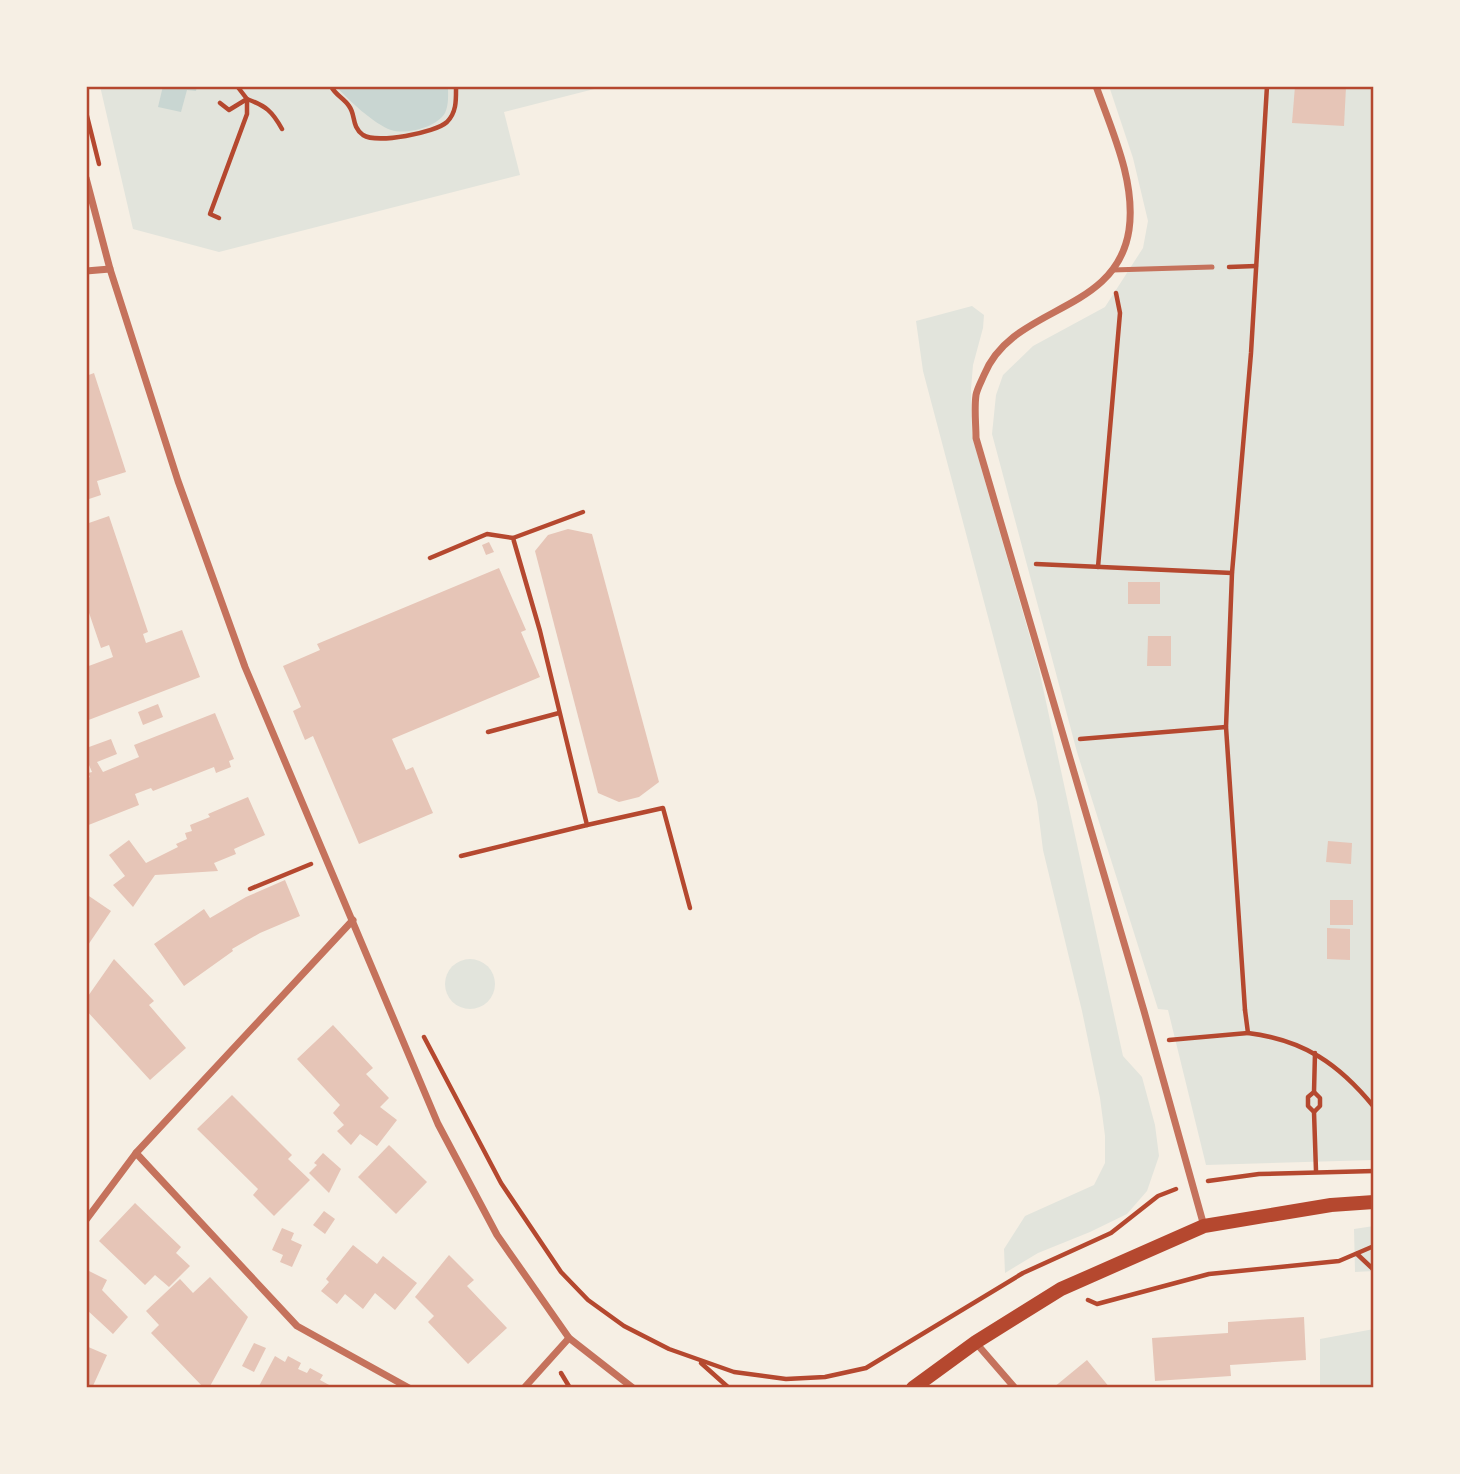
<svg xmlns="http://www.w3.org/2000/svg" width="1460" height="1474" font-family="'Exo 2',sans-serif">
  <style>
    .green { fill: #e2e4dc }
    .water { fill: #c9d6d2 }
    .building { fill: #e6c5b7 }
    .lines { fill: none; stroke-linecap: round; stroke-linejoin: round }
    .path { stroke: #b5482f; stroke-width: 4.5 }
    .service { stroke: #c5725c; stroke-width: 5 }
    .minor { stroke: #c5725c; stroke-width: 7 }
    .secondary { stroke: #b5482f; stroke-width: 14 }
    .neatline { fill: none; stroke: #b5482f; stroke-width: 2.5 }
  </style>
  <rect width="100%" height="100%" fill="#f6efe4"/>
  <!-- green -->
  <g class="green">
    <path d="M100,86H606L504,112L520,175L219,252L133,229Z"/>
    <path d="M1109,86H1374V1160L1206,1165L1168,1010L1158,1009L1077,752L992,434L996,395L1003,375L1033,346L1105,307L1143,248L1148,221L1133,158Z"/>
    <path d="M972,306L984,315L983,328L973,365L971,389L972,436L1038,665L1123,1056L1142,1077L1155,1125L1159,1156L1147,1191L1127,1214L1090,1232L1038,1253L1005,1273L1004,1249L1025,1216L1094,1185L1105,1163V1136L1100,1098L1082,1011L1043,850L1037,802L923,371L916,321Z"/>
    <circle cx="470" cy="984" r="25"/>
    <path d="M1374,1226V1271L1355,1272L1354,1229Z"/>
    <path d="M1374,1329V1388H1320V1339Z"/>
  </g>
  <!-- water -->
  <g class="water">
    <path d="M163,86H197L196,91L187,90L181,112L158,107Z"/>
    <path d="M336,86H448C448,94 449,105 445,113C437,127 407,135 391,130C374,124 347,99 336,86Z"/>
  </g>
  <!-- building -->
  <g class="building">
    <path d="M1295,86L1346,87L1344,126L1292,123Z"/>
    <path d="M94,373L126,472L97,481L101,495L86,500V376Z"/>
    <path d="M109,516L148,632L143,634L146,643L182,630L200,677L86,721V667L113,657L109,645L101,648L86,604V524Z"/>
    <path d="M568,529L592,534L659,782L639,797L619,802L598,793L535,551L548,535Z"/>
    <path d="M489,542L494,552L486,555L482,545Z"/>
    <path d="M499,568L526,630L521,632L540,677L392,739L406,770L413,767L433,813L359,844L313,736L305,740L293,711L301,707L283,666L320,650L317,644Z"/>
    <rect x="1128" y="582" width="32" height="22"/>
    <path d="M1148,636H1171V666H1147Z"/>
    <path d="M158,704L163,717L143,725L138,712Z"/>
    <path d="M215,713L234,759L229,761L231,767L216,773L214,767L153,791L151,788L135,794L139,805L86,826V779L90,777L88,773L92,772L86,758V751L89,747L111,739L117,754L97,762L103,772L139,757L134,745Z"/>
    <path d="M248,797L265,835L234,849L236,854L214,863L218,871L155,875L133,907L113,885L125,876L109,855L129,840L146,863L178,847L176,844L187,839L185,833L192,831L190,825L210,817L208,814Z"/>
    <path d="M1328,841L1352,843L1351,864L1326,862Z"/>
    <path d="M285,880L300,916L260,933L232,949L233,951L184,986L154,944L204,909L210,918L246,897Z"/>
    <path d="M86,894L111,911L86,948Z"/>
    <rect x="1330" y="900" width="23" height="25"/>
    <path d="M1327,928L1350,929V960L1327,959Z"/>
    <path d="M114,959L154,1001L149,1005L186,1048L150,1080L86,1010V999Z"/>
    <path d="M333,1025L373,1068L366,1074L389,1098L380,1107L397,1120L377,1146L360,1134L351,1145L337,1131L344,1125L333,1113L340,1105L297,1059Z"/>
    <path d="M232,1095L292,1155L288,1159L310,1180L274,1216L253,1195L258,1189L197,1129Z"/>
    <path d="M389,1145L427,1182L396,1214L358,1177Z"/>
    <path d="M323,1153L341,1169L329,1193L309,1173L317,1165L314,1163Z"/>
    <path d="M135,1203L181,1247L176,1253L190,1266L169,1287L155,1275L145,1285L99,1241Z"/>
    <path d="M324,1211L335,1219L325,1234L313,1225Z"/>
    <path d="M282,1228L294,1233L291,1240L302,1245L292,1267L280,1262L283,1255L272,1250Z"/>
    <path d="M353,1245L377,1264L383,1256L417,1283L395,1310L375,1293L363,1309L345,1294L337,1304L321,1291L329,1282L326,1279Z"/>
    <path d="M449,1255L474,1280L467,1286L507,1328L468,1364L428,1322L434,1316L415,1297Z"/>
    <path d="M87,1270L107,1280L102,1290L128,1317L113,1334L86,1309Z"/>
    <path d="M210,1277L248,1317L209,1388H204L151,1333L159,1325L146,1311L180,1279L193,1293Z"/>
    <path d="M1304,1317L1306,1360L1230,1365L1231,1376L1155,1381L1152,1338L1228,1333V1322Z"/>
    <path d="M254,1343L266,1348L254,1372L242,1366Z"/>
    <path d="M86,1346L107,1355L92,1388H86Z"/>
    <path d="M275,1356L285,1362L288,1356L301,1363L298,1369L307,1373L310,1368L323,1375L320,1380L331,1386L329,1388H258Z"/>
    <path d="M1087,1360L1110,1388H1053Z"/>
  </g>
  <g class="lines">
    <!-- path -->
    <g class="path">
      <path d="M331,86C335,95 344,98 349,106C356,115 351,126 363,135C377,144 435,133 447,122C457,112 456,99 456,86"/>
      <path d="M220,103L229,110L247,99C266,106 272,111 282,129"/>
      <path d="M86,112L99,164"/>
      <path d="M219,218L210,214L247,114V99L237,86"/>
      <path d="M1229,267L1256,266"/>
      <path d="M513,538L583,512"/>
      <path d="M430,558L487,534L513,538L540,631L587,825L461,856"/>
      <path d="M1036,564L1232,573"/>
      <path d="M1098,567L1120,313L1116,293"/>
      <path d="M488,732L559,713"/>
      <path d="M1080,739L1226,727"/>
      <path d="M587,825L663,808L690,908"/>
      <path d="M250,889L311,864"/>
      <path d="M1245,1010L1226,727L1232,573L1251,353L1267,86"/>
      <path d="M1245,1010L1248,1033C1304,1040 1339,1064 1374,1107"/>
      <path d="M424,1037L501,1183L561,1272L588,1300L624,1326L669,1349L734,1372L786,1379L825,1377L866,1368L1023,1273L1111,1233L1158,1196L1176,1189"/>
      <path d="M1169,1040L1248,1033"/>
      <path d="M1315,1053L1314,1092L1308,1097V1106L1314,1112L1316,1171"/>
      <path d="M1314,1112L1320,1106V1098L1314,1092"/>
      <path d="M1208,1181L1259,1174L1374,1171"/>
      <path d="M1357,1254L1374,1270"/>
      <path d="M1088,1300L1097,1304L1209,1274L1339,1261L1374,1246"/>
      <path d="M701,1363L729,1388"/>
      <path d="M561,1373L570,1388"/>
    </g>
    <!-- service -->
    <path class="service" d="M1112,270L1212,267"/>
    <!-- minor -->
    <g class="minor">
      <path d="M1096,86C1112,131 1136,182 1129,230C1116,315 1013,304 984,375C981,382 977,389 976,395C974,409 976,424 976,438L1144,1011L1204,1226"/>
      <path d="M86,178L110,269L178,481L245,667L438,1124L497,1235L569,1338L633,1388"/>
      <path d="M86,271L110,269"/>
      <path d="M136,1153L297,1326L409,1388"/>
      <path d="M86,1220L136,1153L353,920"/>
      <path d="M976,1343L1015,1388"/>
      <path d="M524,1388L569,1338"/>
    </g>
    <!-- secondary -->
    <path class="secondary" d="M913,1388L976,1342L1061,1289L1204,1226L1331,1205L1374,1202"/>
  </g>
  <!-- border -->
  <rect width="1460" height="1474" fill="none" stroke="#f6efe4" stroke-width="175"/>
  <rect x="88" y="88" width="1284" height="1298" class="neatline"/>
</svg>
